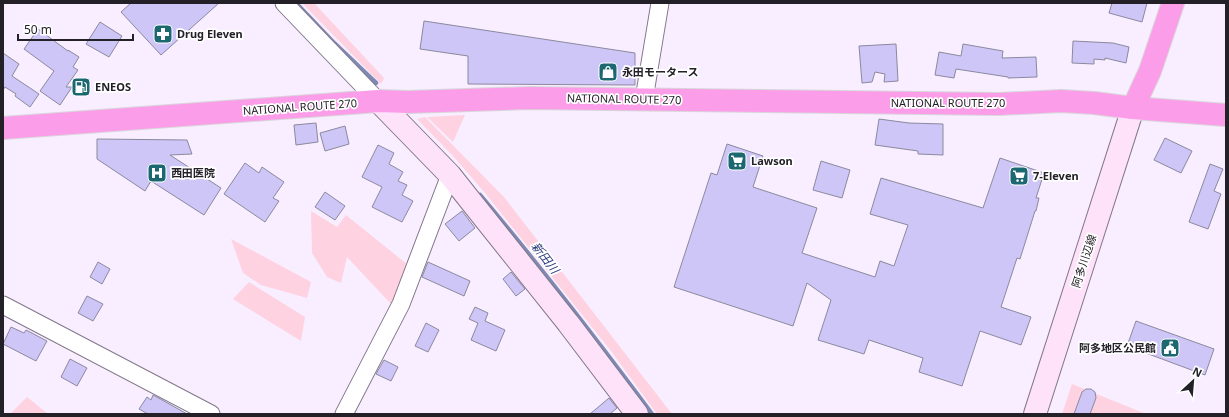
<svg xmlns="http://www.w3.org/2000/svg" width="1229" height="417" font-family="'Noto Sans','Noto Sans JP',sans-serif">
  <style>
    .green { fill: #fed2e1 }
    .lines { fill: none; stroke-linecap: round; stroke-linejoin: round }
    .stream { stroke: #7e8ab4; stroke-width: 4.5 }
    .building { fill: #cdc6f6; stroke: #8c899e }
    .street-casing { stroke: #82778a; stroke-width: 19 }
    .secondary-casing { stroke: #82778a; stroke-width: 24 }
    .highway-casing { stroke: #d8d7d8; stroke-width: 24 }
    .street { stroke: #fff; stroke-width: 17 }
    .secondary { stroke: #fee2f9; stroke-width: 22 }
    .highway { stroke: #fc9dea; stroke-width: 22 }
    .labels { text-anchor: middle; stroke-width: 3.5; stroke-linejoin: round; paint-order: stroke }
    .poi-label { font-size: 11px; font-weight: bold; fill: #242027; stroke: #fff; text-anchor: start }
    .street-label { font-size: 11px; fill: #242027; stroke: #fff }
    .water-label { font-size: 12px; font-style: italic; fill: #2b3b7d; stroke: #fff }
  </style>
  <rect width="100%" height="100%" fill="#f8eeff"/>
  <!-- green -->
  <g class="green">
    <path d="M302,3H314L384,78L381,84Z"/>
    <path d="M465,115L453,142L427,117Z"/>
    <path d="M425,117L504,197L672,414H657L611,351L485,193L453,156L417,119Z"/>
    <path d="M311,211L337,227L346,215L408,265L392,305L347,257L341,283L327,277L312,253Z"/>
    <path d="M231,239L311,282L307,298L261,285L243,273Z"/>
    <path d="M249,282L305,317L301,341L233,299Z"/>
    <path d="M1072,384L1146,414H1062Z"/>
    <path d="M27,397L48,414H10Z"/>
  </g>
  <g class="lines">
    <!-- stream -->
    <g class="stream">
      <path d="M296,3L334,43L376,83"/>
      <path d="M480,195C540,266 597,340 652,414"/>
    </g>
  </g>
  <!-- building -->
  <g class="building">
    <path d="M131,3H219L161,55L121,12Z"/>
    <path d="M1112,3H1147L1142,22L1109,13Z"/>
    <path d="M424,21L635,53V85L468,84V56L420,49Z"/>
    <path d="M100,22L122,36L109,57L86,44Z"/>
    <path d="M38,29L68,51V50L79,57L73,67L78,70L66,87H72L60,105L40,91L54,71L24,49Z"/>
    <path d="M1073,41L1113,43L1129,47L1126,63L1105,58V60L1094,59V64L1072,63Z"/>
    <path d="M896,44L898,81L884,82L885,74L875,72L872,82L862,83L859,46Z"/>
    <path d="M963,44L1003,51L1002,58L1036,57L1037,77L1008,78V77L956,69L954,78L935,75L939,52L961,56Z"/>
    <path d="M3,53L19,64L12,76L39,94L30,107L15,96L16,94L5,87L3,90Z"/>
    <path d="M879,119L909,123L943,124V155L918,154V151L875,145Z"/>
    <path d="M316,123L318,142L296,145L294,125Z"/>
    <path d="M345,126L349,144L325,151L320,133Z"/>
    <path d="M1165,138L1192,151L1181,173L1154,160Z"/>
    <path d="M97,139L187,140L192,154L170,155L221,188L204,215L151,181L145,191L97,159Z"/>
    <path d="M727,144L763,156L753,187L817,208L802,253L875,277L880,261L894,266L908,225L870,214L881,178L983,208L1000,158L1044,173L1036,198H1039L1036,211H1035L1020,259L1017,258L1001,307L1031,317L1021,345L980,331L962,386L919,372L923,358L869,340L864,354L818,340L831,300L807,283L793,326L674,287L711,173L717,175Z"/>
    <path d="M378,145L394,153L389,164L403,172L398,181L407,185L402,195L413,201L402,222L372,207L382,187L362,177Z"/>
    <path d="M821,161L850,170L842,198L813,190Z"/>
    <path d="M245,163L259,173L262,167L284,182L273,198L279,201L265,222L224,194Z"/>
    <path d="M1210,164L1223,169L1214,191L1221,194L1208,229L1189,222Z"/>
    <path d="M325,192L345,206L335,220L315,207Z"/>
    <path d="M462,211L475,228L459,241L445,224Z"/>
    <path d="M98,262L110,269L102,284L90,277Z"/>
    <path d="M428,262L470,281L464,296L422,277Z"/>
    <path d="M511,272L525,289L516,296L503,279Z"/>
    <path d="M87,296L103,304L93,321L78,313Z"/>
    <path d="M475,307L488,313L485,321L505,330L496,351L471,340L478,323L469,319Z"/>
    <path d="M1136,321L1214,349L1205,375L1127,346Z"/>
    <path d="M426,323L439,330L428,352L415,346Z"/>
    <path d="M11,327L24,333L26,330L47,341L36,361L3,344Z"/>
    <path d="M70,359L87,368L77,386L61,377Z"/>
    <path d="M384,360L398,367L391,381L376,374Z"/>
    <path d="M1086,389H1091L1095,392L1096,398L1090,414H1074L1082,392Z"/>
    <path d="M153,395L164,401L187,414H148L139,409L147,397L151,400Z"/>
    <path d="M609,398L617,408L610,414H590Z"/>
  </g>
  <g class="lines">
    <defs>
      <g id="street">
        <path d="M284,3L378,101"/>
        <path d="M644,99L660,3"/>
        <path d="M3,305L211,414"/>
        <path d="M344,414L401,304L450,175"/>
      </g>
      <g id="secondary">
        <path d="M378,101L450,175L473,204L568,323L637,414"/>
        <path d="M1035,414L1133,108"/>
      </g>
      <g id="highway">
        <path d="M1133,108L1150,71L1173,3"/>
        <path d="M3,128L378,101L408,102L529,98L999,104L1061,101L1094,103L1133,108L1226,115"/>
      </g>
    </defs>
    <!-- street casing -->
    <use href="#street" class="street-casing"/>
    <!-- secondary casing -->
    <use href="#secondary" class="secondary-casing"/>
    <!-- highway casing -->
    <use href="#highway" class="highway-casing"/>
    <!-- street -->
    <use href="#street" class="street"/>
    <!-- secondary -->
    <use href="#secondary" class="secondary"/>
    <!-- highway -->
    <use href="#highway" class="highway"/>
  </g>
  <!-- icons -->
  <defs>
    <symbol id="pharmacy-square" viewBox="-11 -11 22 22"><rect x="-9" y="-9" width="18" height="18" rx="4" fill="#1c6871" stroke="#fff"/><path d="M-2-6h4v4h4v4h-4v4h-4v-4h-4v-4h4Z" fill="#fff"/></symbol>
    <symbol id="shop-square" viewBox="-11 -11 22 22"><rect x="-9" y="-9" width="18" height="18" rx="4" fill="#1c6871" stroke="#fff"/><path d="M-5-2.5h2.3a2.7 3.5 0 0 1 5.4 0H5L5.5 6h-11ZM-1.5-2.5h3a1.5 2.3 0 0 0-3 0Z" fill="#fff"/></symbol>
    <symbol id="fuel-square" viewBox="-11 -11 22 22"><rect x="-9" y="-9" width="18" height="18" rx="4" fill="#1c6871" stroke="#fff"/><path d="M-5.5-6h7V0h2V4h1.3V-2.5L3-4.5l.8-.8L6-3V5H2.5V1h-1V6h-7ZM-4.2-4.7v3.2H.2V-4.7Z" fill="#fff"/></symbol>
    <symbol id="supermarket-square" viewBox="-11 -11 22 22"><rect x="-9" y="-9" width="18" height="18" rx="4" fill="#1c6871" stroke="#fff"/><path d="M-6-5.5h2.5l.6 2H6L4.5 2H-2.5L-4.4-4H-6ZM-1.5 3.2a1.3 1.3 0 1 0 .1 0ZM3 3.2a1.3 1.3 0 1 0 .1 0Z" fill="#fff"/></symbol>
    <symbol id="hospital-square" viewBox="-11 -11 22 22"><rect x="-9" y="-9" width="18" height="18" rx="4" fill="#1c6871" stroke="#fff"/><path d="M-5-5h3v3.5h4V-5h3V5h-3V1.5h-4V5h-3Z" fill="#fff"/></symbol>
    <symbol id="civic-square" viewBox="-11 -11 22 22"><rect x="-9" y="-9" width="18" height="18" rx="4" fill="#1c6871" stroke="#fff"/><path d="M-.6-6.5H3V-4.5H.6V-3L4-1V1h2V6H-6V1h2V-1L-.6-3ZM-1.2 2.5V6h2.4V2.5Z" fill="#fff"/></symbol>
  </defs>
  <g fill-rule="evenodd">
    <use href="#pharmacy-square" x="152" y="23" width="22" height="22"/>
    <use href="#shop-square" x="597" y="61" width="22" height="22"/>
    <use href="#fuel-square" x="70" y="76" width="22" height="22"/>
    <use href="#supermarket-square" x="726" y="150" width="22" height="22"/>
    <use href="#hospital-square" x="146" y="162" width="22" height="22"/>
    <use href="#supermarket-square" x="1008" y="165" width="22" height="22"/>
    <use href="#civic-square" x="1159" y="337" width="22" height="22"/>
  </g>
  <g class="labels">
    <!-- poi labels -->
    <g class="poi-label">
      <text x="177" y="38">Drug Eleven</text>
      <text x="622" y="76">永田モータース</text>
      <text x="95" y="91">ENEOS</text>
      <text x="751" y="165">Lawson</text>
      <text x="171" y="177">西田医院</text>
      <text x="1033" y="180">7-Eleven</text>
      <text x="1156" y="352" text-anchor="end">阿多地区公民館</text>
    </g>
    <!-- street labels -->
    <g class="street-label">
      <text transform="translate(624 99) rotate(1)" y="4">NATIONAL ROUTE 270</text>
      <text x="948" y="107">NATIONAL ROUTE 270</text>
      <text transform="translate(300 107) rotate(-4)" y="4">NATIONAL ROUTE 270</text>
      <text transform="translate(1084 261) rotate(-72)" y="4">阿多川辺線</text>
    </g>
    <!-- water labels -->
    <g class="water-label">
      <text transform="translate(545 258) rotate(52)" y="4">新田川</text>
    </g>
  </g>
  <!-- border -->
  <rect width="1229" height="417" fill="none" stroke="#242027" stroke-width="8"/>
  <!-- north arrow -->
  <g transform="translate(1193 381) rotate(26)" stroke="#ffffff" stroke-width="3" paint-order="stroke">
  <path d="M0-3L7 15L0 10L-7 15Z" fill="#242027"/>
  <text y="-6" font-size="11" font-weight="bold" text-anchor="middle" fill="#242027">N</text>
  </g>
  <!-- scale -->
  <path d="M18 34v6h115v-6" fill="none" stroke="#242027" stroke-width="2"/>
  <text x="24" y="34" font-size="12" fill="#242027" stroke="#ffffff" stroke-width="3" paint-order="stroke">50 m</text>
</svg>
